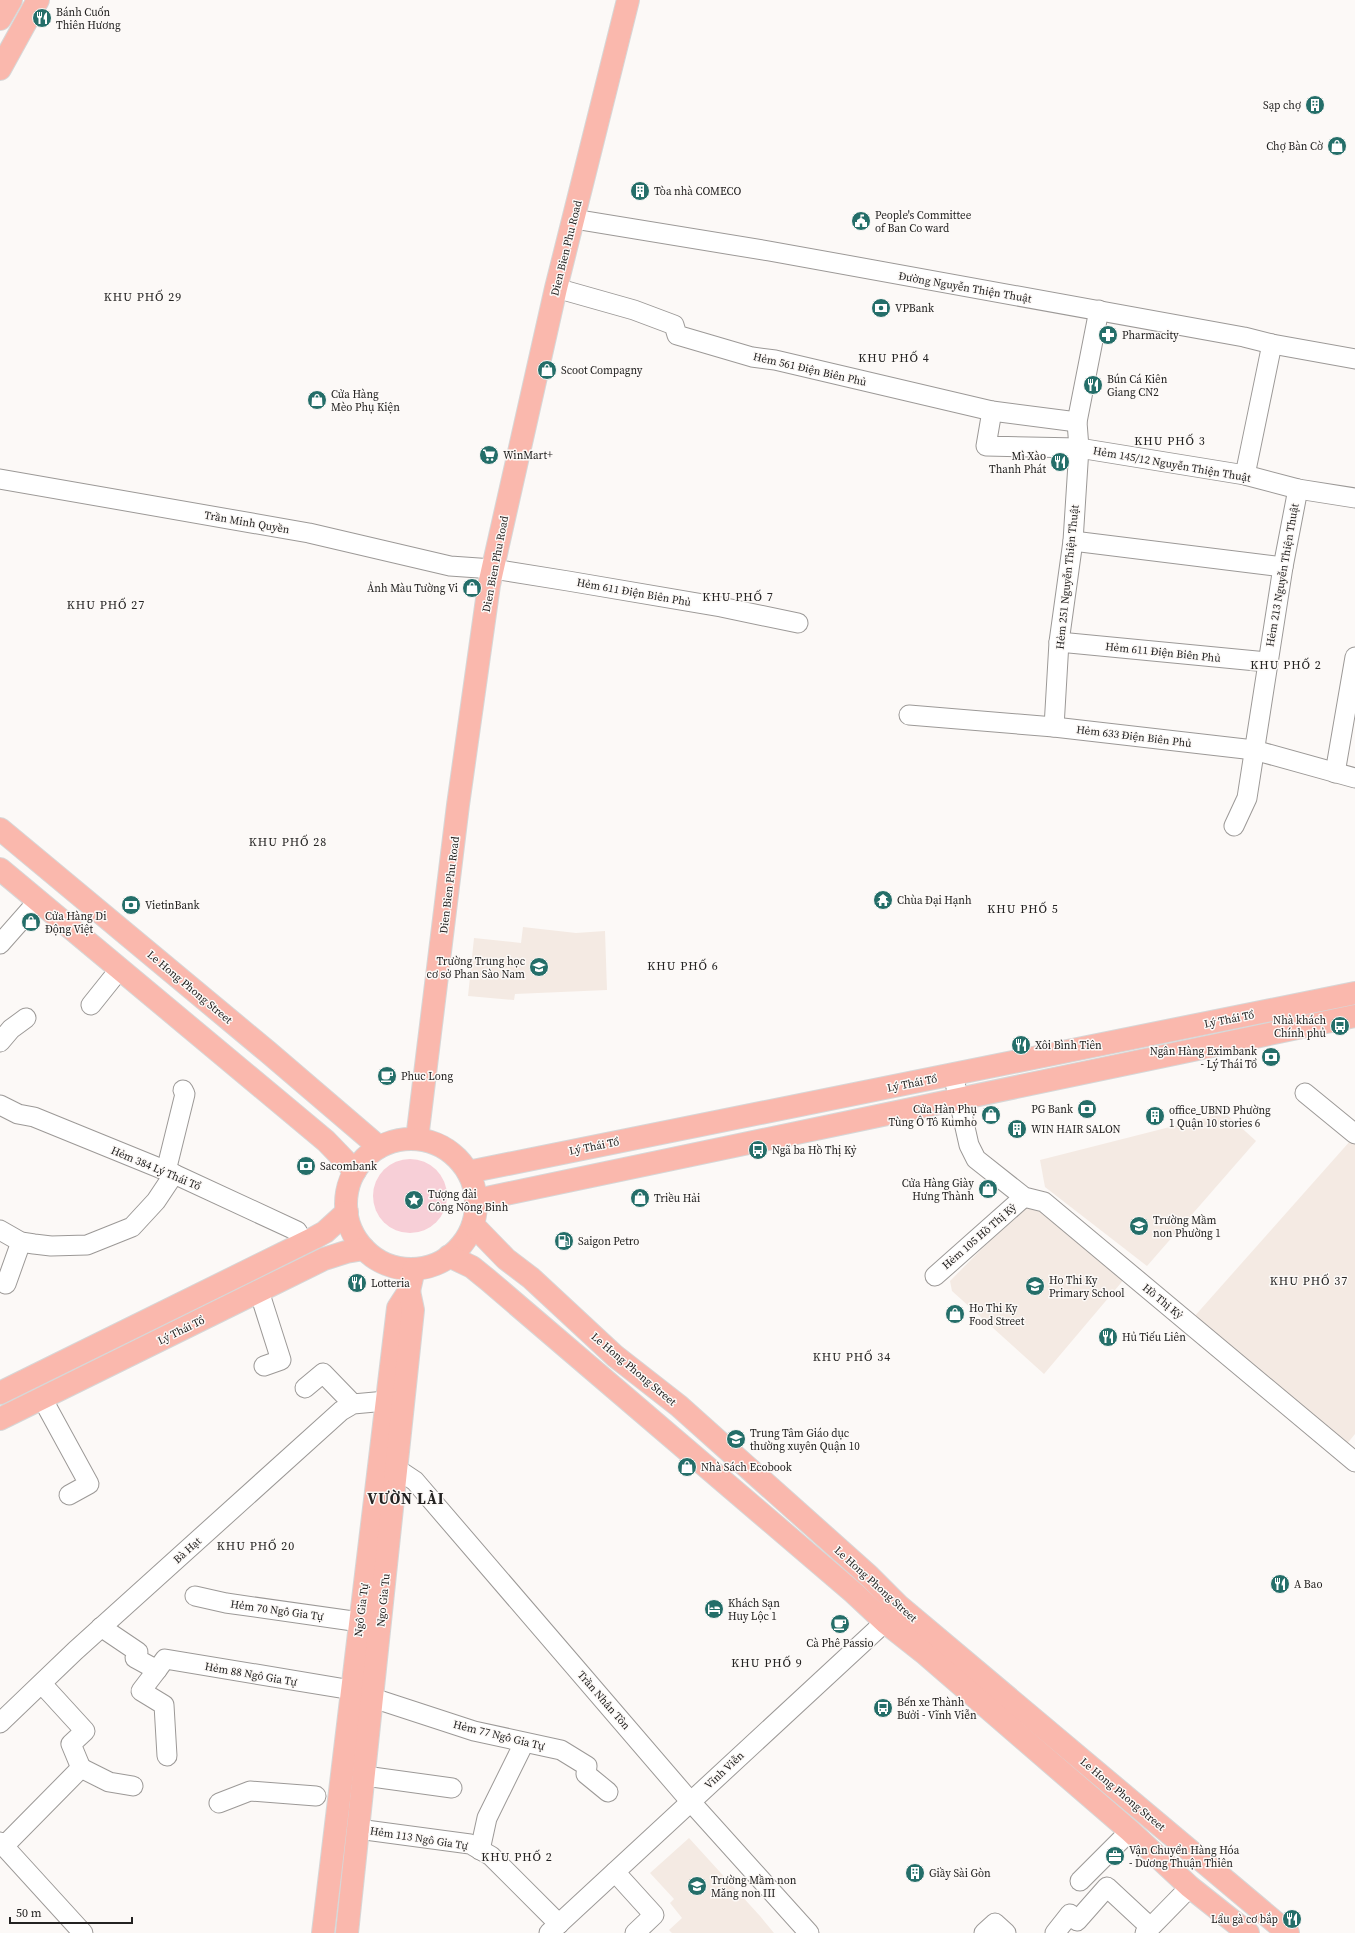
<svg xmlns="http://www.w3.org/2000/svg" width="1355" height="1933" font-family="'Source Serif 4',serif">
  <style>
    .built { fill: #f4eae3 }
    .green { fill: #f7cfd7 }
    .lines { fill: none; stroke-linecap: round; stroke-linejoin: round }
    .minor-casing { stroke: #9c9997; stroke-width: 21 }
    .major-casing { stroke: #d7d7d7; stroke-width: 24 }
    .minor { stroke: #fff; stroke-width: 19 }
    .major { stroke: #fab8ad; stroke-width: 22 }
    .labels { text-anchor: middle; stroke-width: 3; stroke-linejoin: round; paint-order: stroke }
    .poi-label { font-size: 11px; fill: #232221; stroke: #fcf9f7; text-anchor: start }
    .street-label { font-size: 11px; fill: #232221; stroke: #fcf9f7 }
    .neighbourhood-label { font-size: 12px; letter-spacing: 1px; fill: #232221; stroke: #fcf9f7 }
    .district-label { font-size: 15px; font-weight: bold; letter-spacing: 1px; fill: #232221; stroke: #fcf9f7 }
  </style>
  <rect width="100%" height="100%" fill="#fcf9f7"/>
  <!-- built -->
  <g class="built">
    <path d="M523,927L576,933L605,931L607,990L515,994L514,1000L468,996L474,938L521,943Z"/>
    <path d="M1225,1113L1256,1141L1147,1266L1045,1187L1040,1160Z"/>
    <path d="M1351,1140L1355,1143V1434L1346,1445L1193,1318Z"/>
    <path d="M1028,1202L1126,1277L1044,1374L952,1291L950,1281Z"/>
    <path d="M689,1838L760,1916L774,1933H672L669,1930L682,1918L670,1903L674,1899L650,1873Z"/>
  </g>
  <!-- green -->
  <circle class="green" cx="410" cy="1196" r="37"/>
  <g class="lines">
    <defs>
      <g id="minor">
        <path d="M574,219L769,251L1244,337L1272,344L1355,359"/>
        <path d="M556,288L634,310L674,325L677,335L752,357L775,360L992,411L1077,422"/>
        <path d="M992,411L986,446L1079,448L1245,475L1298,489L1355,498"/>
        <path d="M1245,475L1272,344"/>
        <path d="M0,479L309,533L450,566L493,569L568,581L721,607L798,623"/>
        <path d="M1073,541L1283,567"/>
        <path d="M1059,642L1267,662"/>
        <path d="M909,715L1054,727L1254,750L1355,778"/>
        <path d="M1054,727L1059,642L1073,541L1079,448L1077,422L1099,310"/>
        <path d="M1335,773L1355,657"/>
        <path d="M1234,826L1247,798L1283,567L1298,489"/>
        <path d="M0,944L38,901"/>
        <path d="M91,1005L119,970"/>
        <path d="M0,1042L11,1029L26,1018"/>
        <path d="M953,1074L969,1145L976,1159L1024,1197L1044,1202L1355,1462"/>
        <path d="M1305,1093L1355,1134"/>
        <path d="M0,1105L18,1114L34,1117L174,1174L297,1231L304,1243"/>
        <path d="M166,1171L185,1094L183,1090"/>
        <path d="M0,1230L21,1242L34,1244L51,1246L87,1245L132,1227L156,1201L174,1174"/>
        <path d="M935,1276L1024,1197"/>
        <path d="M6,1284L21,1242"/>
        <path d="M259,1291L281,1360L264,1366"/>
        <path d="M305,1388L323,1373L353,1404"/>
        <path d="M42,1398L89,1484L69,1495"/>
        <path d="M397,1469L415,1481L690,1801L809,1933"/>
        <path d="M195,1596L226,1603L360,1622"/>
        <path d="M101,1627L138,1652L135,1658L157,1670L141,1691L164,1705L167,1756"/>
        <path d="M157,1670L165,1659L352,1690"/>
        <path d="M42,1684L85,1731L71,1744L81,1768"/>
        <path d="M373,1698L474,1731L561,1750L587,1766L586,1774L608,1792"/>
        <path d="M0,1723L75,1651L341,1411L353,1404L386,1401"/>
        <path d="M365,1776L452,1788"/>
        <path d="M219,1803L250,1791L316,1796"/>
        <path d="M358,1829L470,1844L491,1856L559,1924"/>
        <path d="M0,1842L83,1933"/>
        <path d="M4,1846L81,1768L109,1782L133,1786"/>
        <path d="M480,1850L487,1818L524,1743"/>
        <path d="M615,1872L654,1915L635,1933"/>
        <path d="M1080,1881L1130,1831"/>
        <path d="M1077,1921L1107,1887L1150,1927"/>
        <path d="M549,1933L885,1622L895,1612"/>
        <path d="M984,1933L995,1923L1006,1933"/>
        <path d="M1055,1933L1070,1914"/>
        <path d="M1145,1933L1190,1887"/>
      </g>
      <g id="major">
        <path d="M0,19L11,0"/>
        <path d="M0,69L38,0"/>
        <path d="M0,829L268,1052L379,1147"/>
        <path d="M0,869L326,1141L355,1171"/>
        <path d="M417,1139L458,805L489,585L556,288L628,0"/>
        <circle cx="411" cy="1204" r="65"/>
        <path d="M468,1172L1355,993"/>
        <path d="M477,1200L1355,1016"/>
        <path d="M473,1225L506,1259L531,1278L615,1356L679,1406L869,1576L899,1606L1288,1933"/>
        <path d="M449,1256L472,1267L488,1280L854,1593L885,1622L923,1652L1130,1831L1190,1887L1248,1933"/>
        <path d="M0,1393L314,1238L325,1232L347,1212"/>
        <path d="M0,1419L324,1259L346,1252L364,1249"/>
        <path d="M323,1933L398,1308L409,1291L414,1269"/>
        <path d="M347,1933L413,1310L409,1291"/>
      </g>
    </defs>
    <!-- minor casing -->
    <use href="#minor" class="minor-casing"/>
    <!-- major casing -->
    <use href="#major" class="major-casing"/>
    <!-- minor -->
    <use href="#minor" class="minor"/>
    <!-- major -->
    <use href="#major" class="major"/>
  </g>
  <!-- icons -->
  <defs>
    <symbol id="restaurant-disc" viewBox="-11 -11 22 22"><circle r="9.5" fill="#246e69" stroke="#fcf9f7"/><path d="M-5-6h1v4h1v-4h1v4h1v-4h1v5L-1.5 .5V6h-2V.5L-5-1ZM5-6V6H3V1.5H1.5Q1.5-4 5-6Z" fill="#fff"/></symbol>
    <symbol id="building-disc" viewBox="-11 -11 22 22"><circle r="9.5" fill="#246e69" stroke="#fcf9f7"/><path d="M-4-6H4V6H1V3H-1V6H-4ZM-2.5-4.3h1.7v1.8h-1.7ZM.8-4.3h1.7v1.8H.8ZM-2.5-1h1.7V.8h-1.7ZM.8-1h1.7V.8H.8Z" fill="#fff"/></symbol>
    <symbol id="shop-disc" viewBox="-11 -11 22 22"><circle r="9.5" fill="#246e69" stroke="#fcf9f7"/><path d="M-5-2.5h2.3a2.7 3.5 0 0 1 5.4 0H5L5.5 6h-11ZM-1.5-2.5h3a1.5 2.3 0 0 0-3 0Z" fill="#fff"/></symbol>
    <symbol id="civic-disc" viewBox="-11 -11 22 22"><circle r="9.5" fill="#246e69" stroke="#fcf9f7"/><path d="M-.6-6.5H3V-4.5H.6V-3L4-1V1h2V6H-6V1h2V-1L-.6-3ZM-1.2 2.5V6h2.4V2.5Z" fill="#fff"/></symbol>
    <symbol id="bank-disc" viewBox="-11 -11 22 22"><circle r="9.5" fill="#246e69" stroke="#fcf9f7"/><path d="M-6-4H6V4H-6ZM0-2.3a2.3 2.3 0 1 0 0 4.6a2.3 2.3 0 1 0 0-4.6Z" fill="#fff"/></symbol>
    <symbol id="pharmacy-disc" viewBox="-11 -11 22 22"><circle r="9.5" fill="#246e69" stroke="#fcf9f7"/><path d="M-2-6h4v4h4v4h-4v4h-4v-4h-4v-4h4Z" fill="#fff"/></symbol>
    <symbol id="supermarket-disc" viewBox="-11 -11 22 22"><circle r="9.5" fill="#246e69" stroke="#fcf9f7"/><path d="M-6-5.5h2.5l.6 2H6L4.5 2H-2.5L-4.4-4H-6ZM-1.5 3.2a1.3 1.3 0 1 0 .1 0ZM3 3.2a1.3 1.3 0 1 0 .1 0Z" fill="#fff"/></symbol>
    <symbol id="temple-disc" viewBox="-11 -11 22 22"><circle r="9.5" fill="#246e69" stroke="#fcf9f7"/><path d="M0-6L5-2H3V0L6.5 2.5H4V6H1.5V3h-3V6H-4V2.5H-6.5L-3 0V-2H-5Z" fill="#fff"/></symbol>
    <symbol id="school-disc" viewBox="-11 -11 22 22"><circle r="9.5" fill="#246e69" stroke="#fcf9f7"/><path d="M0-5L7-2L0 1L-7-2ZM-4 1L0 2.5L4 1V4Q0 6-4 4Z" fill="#fff"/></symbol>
    <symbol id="bus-disc" viewBox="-11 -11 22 22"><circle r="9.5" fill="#246e69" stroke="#fcf9f7"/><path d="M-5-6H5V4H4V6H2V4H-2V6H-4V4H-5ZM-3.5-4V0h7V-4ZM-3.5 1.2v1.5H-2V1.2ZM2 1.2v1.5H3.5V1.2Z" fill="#fff"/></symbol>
    <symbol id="cafe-disc" viewBox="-11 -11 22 22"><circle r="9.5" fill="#246e69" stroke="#fcf9f7"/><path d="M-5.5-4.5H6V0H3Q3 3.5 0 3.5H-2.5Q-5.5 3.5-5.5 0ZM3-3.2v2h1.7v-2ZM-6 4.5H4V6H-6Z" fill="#fff"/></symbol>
    <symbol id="sight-disc" viewBox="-11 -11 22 22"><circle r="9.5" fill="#246e69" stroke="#fcf9f7"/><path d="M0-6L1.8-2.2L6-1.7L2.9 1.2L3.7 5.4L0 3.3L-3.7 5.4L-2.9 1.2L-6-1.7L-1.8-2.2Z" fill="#fff"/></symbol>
    <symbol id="fuel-disc" viewBox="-11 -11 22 22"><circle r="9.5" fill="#246e69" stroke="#fcf9f7"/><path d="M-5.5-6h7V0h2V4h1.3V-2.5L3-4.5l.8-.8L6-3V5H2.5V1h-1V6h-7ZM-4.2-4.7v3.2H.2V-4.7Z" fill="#fff"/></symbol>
    <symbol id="hotel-disc" viewBox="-11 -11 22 22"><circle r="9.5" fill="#246e69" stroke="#fcf9f7"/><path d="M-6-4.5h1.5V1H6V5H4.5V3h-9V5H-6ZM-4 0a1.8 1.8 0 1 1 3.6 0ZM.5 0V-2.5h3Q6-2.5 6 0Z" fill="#fff"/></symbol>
    <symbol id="office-disc" viewBox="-11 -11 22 22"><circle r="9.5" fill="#246e69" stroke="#fcf9f7"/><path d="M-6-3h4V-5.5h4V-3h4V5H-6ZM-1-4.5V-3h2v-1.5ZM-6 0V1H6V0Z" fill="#fff"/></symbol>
  </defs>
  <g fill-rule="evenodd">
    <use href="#restaurant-disc" x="31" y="7" width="22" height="22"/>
    <use href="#building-disc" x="1304" y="94" width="22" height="22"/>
    <use href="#shop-disc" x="1326" y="135" width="22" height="22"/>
    <use href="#building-disc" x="629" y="180" width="22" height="22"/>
    <use href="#civic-disc" x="850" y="210" width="22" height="22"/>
    <use href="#bank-disc" x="870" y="297" width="22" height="22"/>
    <use href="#pharmacy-disc" x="1097" y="324" width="22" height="22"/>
    <use href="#shop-disc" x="536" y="359" width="22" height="22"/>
    <use href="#restaurant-disc" x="1082" y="374" width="22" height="22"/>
    <use href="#shop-disc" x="306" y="389" width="22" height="22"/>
    <use href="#supermarket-disc" x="478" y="444" width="22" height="22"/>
    <use href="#restaurant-disc" x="1049" y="451" width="22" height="22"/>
    <use href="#shop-disc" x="461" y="577" width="22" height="22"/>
    <use href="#temple-disc" x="872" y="889" width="22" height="22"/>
    <use href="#bank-disc" x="120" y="894" width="22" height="22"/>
    <use href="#shop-disc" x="20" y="911" width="22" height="22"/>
    <use href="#school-disc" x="528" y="956" width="22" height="22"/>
    <use href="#bus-disc" x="1329" y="1015" width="22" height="22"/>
    <use href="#restaurant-disc" x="1010" y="1034" width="22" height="22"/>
    <use href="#bank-disc" x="1260" y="1046" width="22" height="22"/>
    <use href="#cafe-disc" x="376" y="1065" width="22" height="22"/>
    <use href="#bank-disc" x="1076" y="1098" width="22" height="22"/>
    <use href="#shop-disc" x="980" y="1104" width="22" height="22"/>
    <use href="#building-disc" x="1144" y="1105" width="22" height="22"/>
    <use href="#building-disc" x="1006" y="1118" width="22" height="22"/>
    <use href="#bus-disc" x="747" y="1139" width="22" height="22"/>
    <use href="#bank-disc" x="295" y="1155" width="22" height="22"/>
    <use href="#shop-disc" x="977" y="1178" width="22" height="22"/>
    <use href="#shop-disc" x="629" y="1187" width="22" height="22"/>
    <use href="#sight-disc" x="403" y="1189" width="22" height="22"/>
    <use href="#school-disc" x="1128" y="1215" width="22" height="22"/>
    <use href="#fuel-disc" x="553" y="1230" width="22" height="22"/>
    <use href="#restaurant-disc" x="346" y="1272" width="22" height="22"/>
    <use href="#school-disc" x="1024" y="1275" width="22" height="22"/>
    <use href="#shop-disc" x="944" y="1303" width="22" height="22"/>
    <use href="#restaurant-disc" x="1097" y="1326" width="22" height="22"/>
    <use href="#school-disc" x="725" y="1428" width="22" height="22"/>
    <use href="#shop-disc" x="676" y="1456" width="22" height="22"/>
    <use href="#restaurant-disc" x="1269" y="1573" width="22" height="22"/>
    <use href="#hotel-disc" x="703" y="1598" width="22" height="22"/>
    <use href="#cafe-disc" x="829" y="1613" width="22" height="22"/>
    <use href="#bus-disc" x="872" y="1697" width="22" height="22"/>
    <use href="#office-disc" x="1104" y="1845" width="22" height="22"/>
    <use href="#building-disc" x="904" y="1862" width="22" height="22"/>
    <use href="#school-disc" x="686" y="1875" width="22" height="22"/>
    <use href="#restaurant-disc" x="1281" y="1908" width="22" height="22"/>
  </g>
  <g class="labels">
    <!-- poi labels -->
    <g class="poi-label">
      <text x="56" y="16">Bánh Cuốn<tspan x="56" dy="13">Thiên Hương</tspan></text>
      <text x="1301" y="109" text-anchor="end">Sạp chợ</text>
      <text x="1323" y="150" text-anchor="end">Chợ Bàn Cờ</text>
      <text x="654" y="195">Tòa nhà COMECO</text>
      <text x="875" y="219">People's Committee<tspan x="875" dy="13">of Ban Co ward</tspan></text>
      <text x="895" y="312">VPBank</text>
      <text x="1122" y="339">Pharmacity</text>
      <text x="561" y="374">Scoot Compagny</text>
      <text x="1107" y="383">Bún Cá Kiên<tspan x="1107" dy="13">Giang CN2</tspan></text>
      <text x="331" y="398">Cửa Hàng<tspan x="331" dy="13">Mèo Phụ Kiện</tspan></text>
      <text x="503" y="459">WinMart+</text>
      <text x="1046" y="460" text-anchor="end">Mì Xào<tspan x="1046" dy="13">Thanh Phát</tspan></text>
      <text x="458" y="592" text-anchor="end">Ảnh Màu Tường Vi</text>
      <text x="897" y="904">Chùa Đại Hạnh</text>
      <text x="145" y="909">VietinBank</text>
      <text x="45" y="920">Cửa Hàng Di<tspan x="45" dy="13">Động Việt</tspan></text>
      <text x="525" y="965" text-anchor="end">Trường Trung học<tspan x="525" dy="13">cơ sở Phan Sào Nam</tspan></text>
      <text x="1326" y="1024" text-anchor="end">Nhà khách<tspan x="1326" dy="13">Chính phủ</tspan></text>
      <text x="1035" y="1049">Xôi Bình Tiên</text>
      <text x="1257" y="1055" text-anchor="end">Ngân Hàng Eximbank<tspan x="1257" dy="13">- Lý Thái Tổ</tspan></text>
      <text x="401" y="1080">Phuc Long</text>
      <text x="977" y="1113" text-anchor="end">Cửa Hàn Phụ<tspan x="977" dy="13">Tùng Ô Tô Kumho</tspan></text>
      <text x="1073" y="1113" text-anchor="end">PG Bank</text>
      <text x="1169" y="1114">office_UBND Phường<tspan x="1169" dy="13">1 Quận 10 stories 6</tspan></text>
      <text x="1031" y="1133">WIN HAIR SALON</text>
      <text x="772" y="1154">Ngã ba Hồ Thị Kỷ</text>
      <text x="320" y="1170">Sacombank</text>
      <text x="974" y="1187" text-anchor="end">Cửa Hàng Giày<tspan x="974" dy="13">Hưng Thành</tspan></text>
      <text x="428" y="1198">Tượng đài<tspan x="428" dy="13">Công Nông Binh</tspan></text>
      <text x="654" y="1202">Triều Hải</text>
      <text x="1153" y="1224">Trường Mầm<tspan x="1153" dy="13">non Phường 1</tspan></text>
      <text x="578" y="1245">Saigon Petro</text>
      <text x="1049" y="1284">Ho Thi Ky<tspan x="1049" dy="13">Primary School</tspan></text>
      <text x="371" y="1287">Lotteria</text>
      <text x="969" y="1312">Ho Thi Ky<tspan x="969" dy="13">Food Street</tspan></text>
      <text x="1122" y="1341">Hủ Tiếu Liên</text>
      <text x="750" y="1437">Trung Tâm Giáo dục<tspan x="750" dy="13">thường xuyên Quận 10</tspan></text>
      <text x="701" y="1471">Nhà Sách Ecobook</text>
      <text x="1294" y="1588">A Bao</text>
      <text x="728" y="1607">Khách Sạn<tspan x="728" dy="13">Huy Lộc 1</tspan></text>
      <text x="840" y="1647" text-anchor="middle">Cà Phê Passio</text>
      <text x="897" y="1706">Bến xe Thành<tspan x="897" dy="13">Bưởi - Vĩnh Viễn</tspan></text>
      <text x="1129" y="1854">Vận Chuyển Hàng Hóa<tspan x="1129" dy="13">- Dương Thuận Thiên</tspan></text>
      <text x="929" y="1877">Giầy Sài Gòn</text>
      <text x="711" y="1884">Trường Mầm non<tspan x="711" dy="13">Măng non III</tspan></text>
      <text x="1278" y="1923" text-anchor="end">Lẩu gà cơ bắp</text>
    </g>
    <!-- street labels -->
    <g class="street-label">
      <text transform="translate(566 248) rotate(-76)" y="4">Dien Bien Phu Road</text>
      <text transform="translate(965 287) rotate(10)" y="4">Đường Nguyễn Thiện Thuật</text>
      <text transform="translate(810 369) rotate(13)" y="4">Hẻm 561 Ðiện Biên Phủ</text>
      <text transform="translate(1172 464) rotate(10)" y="4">Hẻm 145/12 Nguyễn Thiện Thuật</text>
      <text transform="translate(247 522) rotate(10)" y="4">Trần Minh Quyền</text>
      <text transform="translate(495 564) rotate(-79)" y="4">Dien Bien Phu Road</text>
      <text transform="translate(1282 575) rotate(-80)" y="4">Hẻm 213 Nguyễn Thiện Thuật</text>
      <text transform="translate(1067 577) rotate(-84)" y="4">Hẻm 251 Nguyễn Thiện Thuật</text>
      <text transform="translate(634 592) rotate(10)" y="4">Hẻm 611 Điện Biên Phủ</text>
      <text transform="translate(1163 652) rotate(6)" y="4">Hẻm 611 Ðiện Biên Phủ</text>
      <text transform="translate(1134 736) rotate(7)" y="4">Hẻm 633 Ðiện Biên Phủ</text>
      <text transform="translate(449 885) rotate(-83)" y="4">Dien Bien Phu Road</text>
      <text transform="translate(190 987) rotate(40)" y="4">Le Hong Phong Street</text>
      <text transform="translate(1229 1019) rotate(-11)" y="4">Lý Thái Tổ</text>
      <text transform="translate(912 1083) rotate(-11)" y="4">Lý Thái Tổ</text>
      <text transform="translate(594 1146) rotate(-11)" y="4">Lý Thái Tổ</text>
      <text transform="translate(156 1168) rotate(23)" y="4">Hẻm 384 Lý Thái Tổ</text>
      <text transform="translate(979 1236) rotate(-41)" y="4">Hẻm 105 Hồ Thị Kỷ</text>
      <text transform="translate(1163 1301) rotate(39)" y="4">Hồ Thị Kỷ</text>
      <text transform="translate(181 1330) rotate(-26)" y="4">Lý Thái Tổ</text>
      <text transform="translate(634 1369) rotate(40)" y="4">Le Hong Phong Street</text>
      <text transform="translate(187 1550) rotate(-42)" y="4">Bà Hạt</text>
      <text transform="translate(876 1584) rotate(42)" y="4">Le Hong Phong Street</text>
      <text transform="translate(383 1600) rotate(-84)" y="4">Ngo Gia Tu</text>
      <text transform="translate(277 1610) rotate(8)" y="4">Hẻm 70 Ngô Gia Tự</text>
      <text transform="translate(361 1610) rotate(-83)" y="4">Ngô Gia Tự</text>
      <text transform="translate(251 1674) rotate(10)" y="4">Hẻm 88 Ngô Gia Tự</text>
      <text transform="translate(604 1700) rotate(49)" y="4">Trần Nhân Tôn</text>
      <text transform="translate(499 1735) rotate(14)" y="4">Hẻm 77 Ngô Gia Tự</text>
      <text transform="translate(724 1770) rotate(-43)" y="4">Vĩnh Viễn</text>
      <text transform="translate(1123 1794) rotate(40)" y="4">Le Hong Phong Street</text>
      <text transform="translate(419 1838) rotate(9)" y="4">Hẻm 113 Ngô Gia Tự</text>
    </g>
    <!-- neighbourhood labels -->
    <g class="neighbourhood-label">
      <text x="143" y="301">KHU PHỐ 29</text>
      <text x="894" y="362">KHU PHỐ 4</text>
      <text x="1170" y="445">KHU PHỐ 3</text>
      <text x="738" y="601">KHU PHỐ 7</text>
      <text x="106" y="609">KHU PHỐ 27</text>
      <text x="1286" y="669">KHU PHỐ 2</text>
      <text x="288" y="846">KHU PHỐ 28</text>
      <text x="1023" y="913">KHU PHỐ 5</text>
      <text x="683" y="970">KHU PHỐ 6</text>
      <text x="1309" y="1285">KHU PHỐ 37</text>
      <text x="852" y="1361">KHU PHỐ 34</text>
      <text x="256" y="1550">KHU PHỐ 20</text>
      <text x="767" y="1667">KHU PHỐ 9</text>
      <text x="517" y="1861">KHU PHỐ 2</text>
    </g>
    <!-- district labels -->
    <g class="district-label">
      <text x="406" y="1504">VƯỜN LÀI</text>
    </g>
  </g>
  <!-- scale -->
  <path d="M10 1917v6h122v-6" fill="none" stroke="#232221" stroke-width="2"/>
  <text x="16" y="1917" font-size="12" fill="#232221" stroke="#fcf9f7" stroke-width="3" paint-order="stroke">50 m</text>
</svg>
